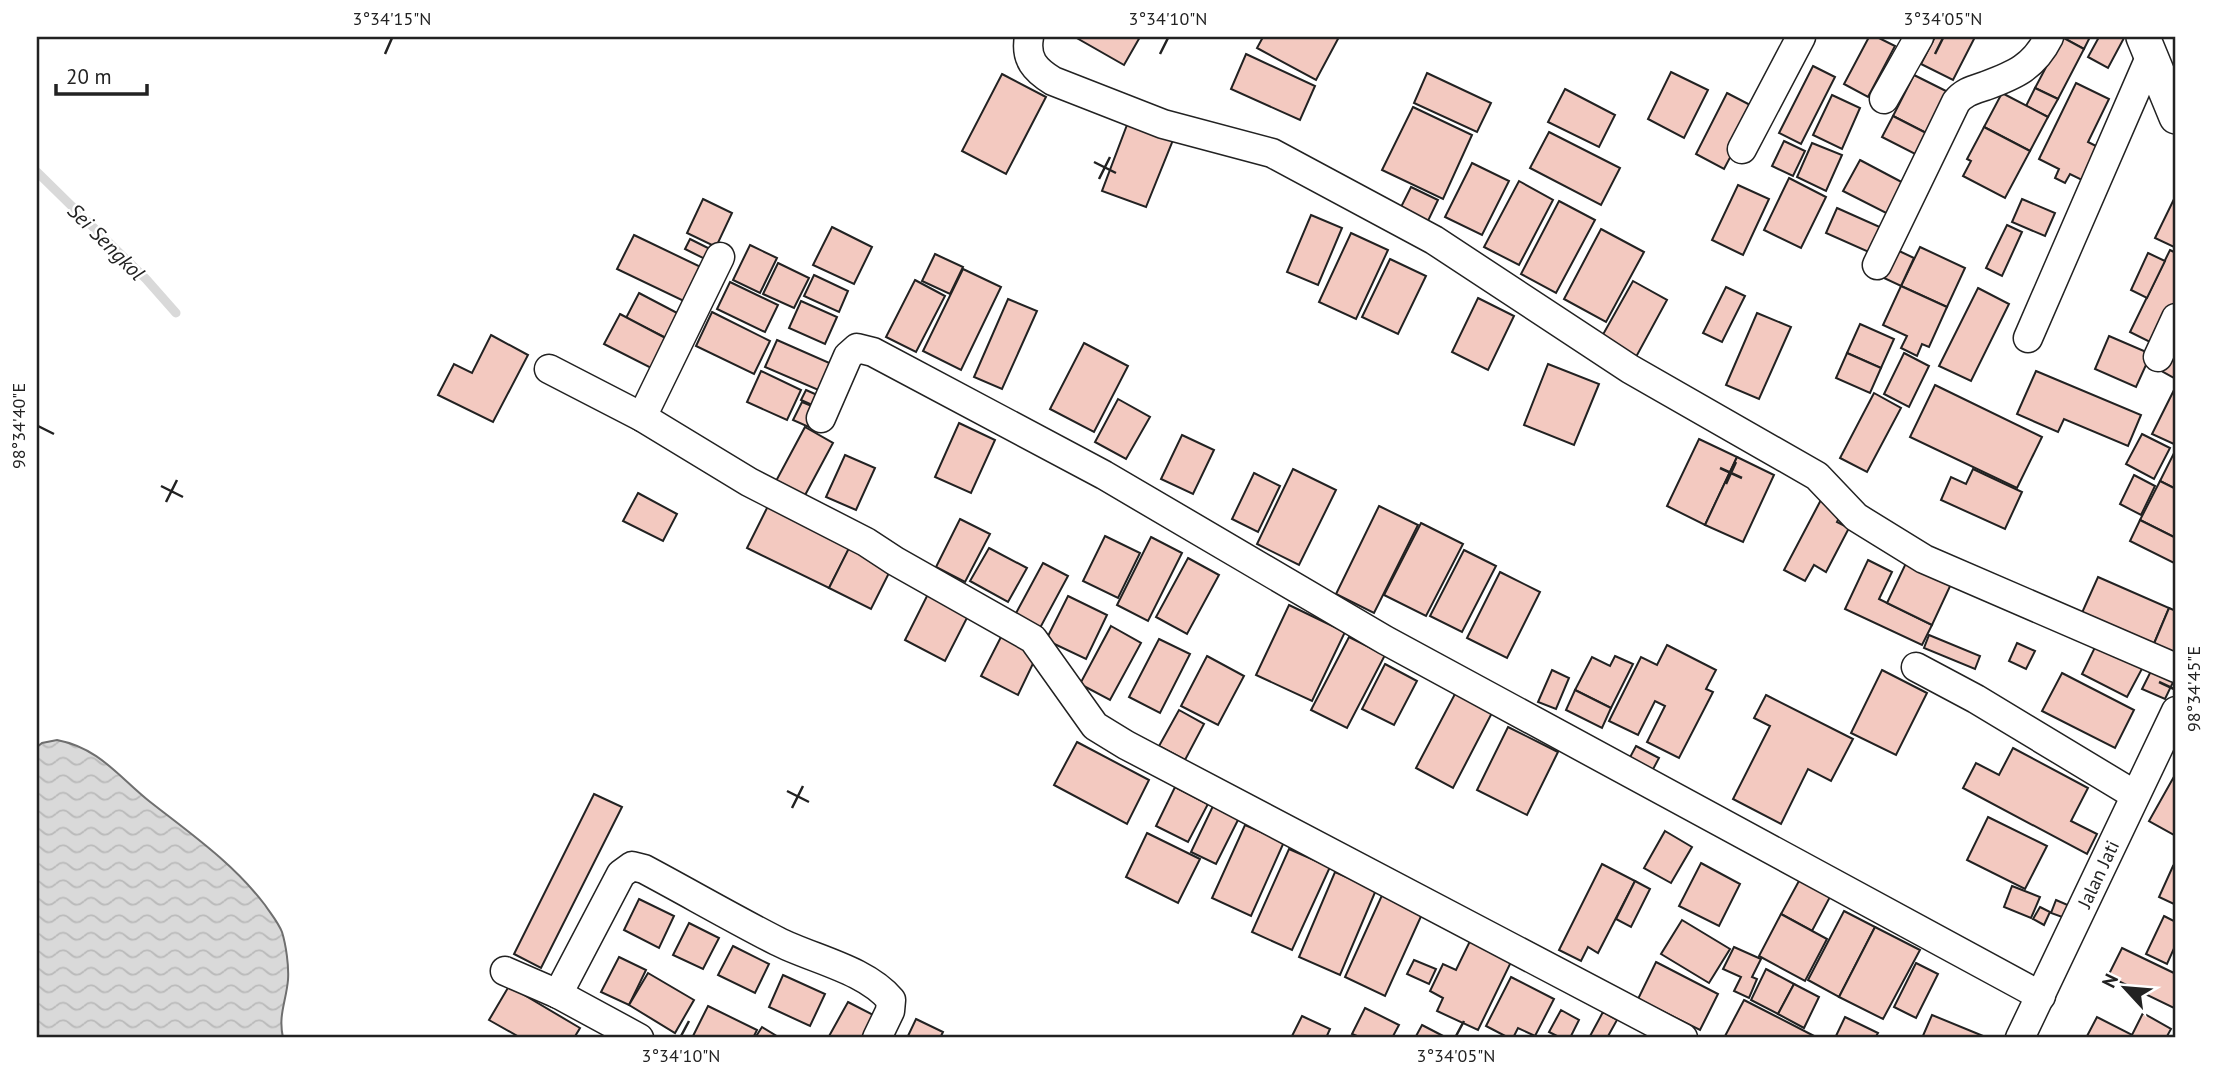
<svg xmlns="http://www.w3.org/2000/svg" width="2213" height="1075" font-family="'PT Sans',sans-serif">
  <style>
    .water { fill: url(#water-waves); stroke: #6f6f6f; stroke-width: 2 }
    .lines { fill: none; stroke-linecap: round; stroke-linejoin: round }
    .stream { stroke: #d9d9d9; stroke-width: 9 }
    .building { fill: #f3c9c0; stroke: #222; stroke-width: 2 }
    .minor-casing { stroke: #222; stroke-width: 31 }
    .tertiary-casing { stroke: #222; stroke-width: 36 }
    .minor { stroke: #fff; stroke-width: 28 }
    .tertiary { stroke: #fff; stroke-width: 33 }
    .ticks { fill: none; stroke: #222; stroke-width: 2.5 }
    .labels { text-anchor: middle; stroke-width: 5; stroke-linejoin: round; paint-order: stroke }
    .street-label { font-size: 19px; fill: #222; stroke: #fff }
    .water-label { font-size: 21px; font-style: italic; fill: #222; stroke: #fff }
    .neatline { fill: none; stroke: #222; stroke-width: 2.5 }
    .ticks-label { font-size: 18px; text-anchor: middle; fill: #222 }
  </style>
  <defs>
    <pattern id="water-waves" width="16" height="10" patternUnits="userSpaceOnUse" patternTransform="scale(1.75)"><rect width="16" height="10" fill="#d9d9d9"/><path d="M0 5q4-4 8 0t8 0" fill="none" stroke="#bababa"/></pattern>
  </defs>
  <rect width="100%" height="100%" fill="#fff"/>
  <!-- water -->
  <path class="water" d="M57,740C99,748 118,776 149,801C191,834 233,863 265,905C271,914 278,922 282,932C286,945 289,966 288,980C286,1002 278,1015 283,1038H37V747L42,743Z"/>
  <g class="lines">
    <!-- stream -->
    <path class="stream" d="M37,172L146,279L176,313"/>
  </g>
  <!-- building -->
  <g class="building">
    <path d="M1075,37H1140L1124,65Z"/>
    <path d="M1263,37H1339L1316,80L1257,48Z"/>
    <path d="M1869,37H1877L1895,46L1868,97L1844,84Z"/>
    <path d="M1935,37H1975L1953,80L1921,64Z"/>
    <path d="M2061,37H2090L2084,49Z"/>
    <path d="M2062,37L2084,49L2058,99L2035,88Z"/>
    <path d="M2099,37L2124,38L2108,68L2088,57Z"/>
    <path d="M1246,54L1315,86L1300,120L1231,89Z"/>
    <path d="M1813,66L1835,77L1801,144L1779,133Z"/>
    <path d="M1671,72L1708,90L1684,138L1648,119Z"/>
    <path d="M1427,73L1491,103L1477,132L1414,103Z"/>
    <path d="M1002,74L1046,97L1006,174L962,151Z"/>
    <path d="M1914,75L1954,95L1932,136L1893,116Z"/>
    <path d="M2076,83L2109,99L2088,142L2100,148L2084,181L2070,174L2065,183L2055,178L2059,169L2039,159Z"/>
    <path d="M2035,88L2058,99L2048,117L2026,106Z"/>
    <path d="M1565,89L1615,115L1599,147L1548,122Z"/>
    <path d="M1727,93L1756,108L1724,169L1696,154Z"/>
    <path d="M2002,93L2048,117L2030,151L1984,127Z"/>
    <path d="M1832,95L1860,108L1842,149L1813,135Z"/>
    <path d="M1413,107L1472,135L1443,199L1382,170Z"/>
    <path d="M1893,116L1932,136L1921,157L1882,137Z"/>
    <path d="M1130,117L1175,135L1146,207L1102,191Z"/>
    <path d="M1984,127L2030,151L2005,198L1963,176L1971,161L1967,159Z"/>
    <path d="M1549,132L1620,168L1601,205L1530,168Z"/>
    <path d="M1784,141L1805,151L1793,176L1772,166Z"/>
    <path d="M1812,143L1842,155L1826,191L1797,177Z"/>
    <path d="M1860,160L1911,187L1894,217L1843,191Z"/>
    <path d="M1472,163L1509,181L1482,235L1445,217Z"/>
    <path d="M1789,178L1826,197L1801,248L1764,230Z"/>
    <path d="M1519,181L1553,200L1519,265L1484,247Z"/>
    <path d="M1738,185L1769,199L1743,255L1712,240Z"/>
    <path d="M1411,187L1438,200L1426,225L1399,211Z"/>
    <path d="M2176,195V242L2174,247L2155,238Z"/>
    <path d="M703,199L732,213L716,247L687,233Z"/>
    <path d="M2022,199L2055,213L2045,236L2012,222Z"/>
    <path d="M1559,201L1595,220L1556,293L1521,274Z"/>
    <path d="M1837,208L1882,228L1871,253L1826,233Z"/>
    <path d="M1311,215L1342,228L1318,285L1287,272Z"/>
    <path d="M2007,225L2022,232L2002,276L1986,268Z"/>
    <path d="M832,227L872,247L854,284L813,265Z"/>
    <path d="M1601,229L1644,252L1606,322L1564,299Z"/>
    <path d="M1351,233L1388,250L1356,319L1319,302Z"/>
    <path d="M634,235L707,270L690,304L617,269Z"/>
    <path d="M690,239L712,250L707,260L685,249Z"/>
    <path d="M750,245L777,258L760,293L733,280Z"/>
    <path d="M1920,247L1965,268L1947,307L1901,286Z"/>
    <path d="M1897,250L1914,258L1901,286L1884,278Z"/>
    <path d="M2170,250L2176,253V308L2158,346L2130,332Z"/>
    <path d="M2148,253L2165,261L2147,298L2131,290Z"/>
    <path d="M935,254L963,267L950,294L922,281Z"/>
    <path d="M1390,259L1426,276L1398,334L1362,317Z"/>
    <path d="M778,263L809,278L794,308L763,294Z"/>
    <path d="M963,269L1001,287L961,370L923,351Z"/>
    <path d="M814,275L848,291L839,312L804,296Z"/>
    <path d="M915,280L945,296L916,352L886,337Z"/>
    <path d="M1633,281L1667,300L1636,357L1601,338Z"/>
    <path d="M730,282L778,305L765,332L717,309Z"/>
    <path d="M1901,286L1947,307L1929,347L1922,344L1917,356L1901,348L1907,336L1883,325Z"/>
    <path d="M1726,287L1745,296L1722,342L1703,333Z"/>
    <path d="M1978,288L2009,304L1971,381L1939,366Z"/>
    <path d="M639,293L681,315L668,339L626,318Z"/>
    <path d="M1478,298L1514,316L1488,370L1452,352Z"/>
    <path d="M1008,299L1037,311L1002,389L974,377Z"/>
    <path d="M801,301L837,317L825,344L789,328Z"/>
    <path d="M712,312L770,341L754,374L696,346Z"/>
    <path d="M1757,313L1791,327L1759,399L1726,385Z"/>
    <path d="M620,314L675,343L659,372L604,344Z"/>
    <path d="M1860,324L1894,339L1881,368L1847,353Z"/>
    <path d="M491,335L528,355L493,422L438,395L454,364L472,373Z"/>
    <path d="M2109,336L2151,354L2136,387L2095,369Z"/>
    <path d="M2176,338V379L2158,369Z"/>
    <path d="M777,340L834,365L823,392L765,367Z"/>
    <path d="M1084,343L1128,366L1094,432L1050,409Z"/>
    <path d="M1847,353L1881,368L1870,393L1836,378Z"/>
    <path d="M1904,353L1929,366L1909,407L1884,394Z"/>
    <path d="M1548,364L1599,384L1574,445L1524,425Z"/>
    <path d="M761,371L801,390L787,420L747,402Z"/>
    <path d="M2036,371L2141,415L2128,446L2064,419L2058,432L2017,414Z"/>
    <path d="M1935,385L2042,437L2017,488L1910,437Z"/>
    <path d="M2176,386V445L2152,434Z"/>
    <path d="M806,390L824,398L819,408L801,400Z"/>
    <path d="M1874,393L1901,408L1867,472L1840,458Z"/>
    <path d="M1118,399L1150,417L1126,459L1095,442Z"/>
    <path d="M802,402L819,409L811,428L793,420Z"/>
    <path d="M959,423L995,440L971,493L935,477Z"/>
    <path d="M805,427L833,443L804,497L776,481Z"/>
    <path d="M2142,434L2170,448L2154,479L2126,464Z"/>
    <path d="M1182,435L1214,450L1193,494L1161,479Z"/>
    <path d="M1699,439L1737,457L1705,525L1667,506Z"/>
    <path d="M2174,453L2176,454V489L2160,481Z"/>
    <path d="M845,455L875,468L856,510L826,497Z"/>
    <path d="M1737,457L1774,475L1743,542L1705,525Z"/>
    <path d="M1293,469L1336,490L1299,565L1257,544Z"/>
    <path d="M1973,469L2022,492L2005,529L1941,500L1951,477L1966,484Z"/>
    <path d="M1254,473L1280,486L1258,532L1232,519Z"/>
    <path d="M2134,475L2155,486L2141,515L2120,504Z"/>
    <path d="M2160,481L2176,489V538L2140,520Z"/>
    <path d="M638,493L677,514L663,541L623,521Z"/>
    <path d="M1823,496L1844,508L1837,522L1849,528L1826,572L1814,565L1805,581L1784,570Z"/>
    <path d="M769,504L851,545L829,588L747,548Z"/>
    <path d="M1379,506L1418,525L1374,613L1336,594Z"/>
    <path d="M960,519L990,534L965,582L936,567Z"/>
    <path d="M2140,520L2176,538V564L2130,541Z"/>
    <path d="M1421,523L1463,544L1426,616L1384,595Z"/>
    <path d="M1105,536L1140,553L1118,598L1083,581Z"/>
    <path d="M1151,537L1182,553L1148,621L1117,605Z"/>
    <path d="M850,546L892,567L871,609L829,588Z"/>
    <path d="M989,548L1027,568L1008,602L970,581Z"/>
    <path d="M1464,550L1496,566L1462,632L1430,616Z"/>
    <path d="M1188,558L1219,575L1187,634L1156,617Z"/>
    <path d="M1868,560L1892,572L1879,599L1932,625L1922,645L1845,609Z"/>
    <path d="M1907,561L1952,582L1932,625L1887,603Z"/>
    <path d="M1043,563L1068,576L1040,628L1015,615Z"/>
    <path d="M1500,572L1540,592L1507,658L1467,638Z"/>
    <path d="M2098,577L2169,608L2153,646L2081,615Z"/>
    <path d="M930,590L971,610L945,661L905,640Z"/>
    <path d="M1068,596L1107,615L1086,659L1046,640Z"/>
    <path d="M1289,605L1345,632L1312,701L1256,675Z"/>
    <path d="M2169,608L2176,611V656L2153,646Z"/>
    <path d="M1111,626L1141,643L1110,700L1080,684Z"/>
    <path d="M1003,633L1039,651L1018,695L981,676Z"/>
    <path d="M1929,635L1980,656L1975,669L1924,648Z"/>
    <path d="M1349,637L1385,655L1347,728L1311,710Z"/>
    <path d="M1159,639L1190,654L1160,713L1129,697Z"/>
    <path d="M2098,641L2144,665L2127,697L2082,674Z"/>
    <path d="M2017,643L2035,651L2026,669L2009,661Z"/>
    <path d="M1667,645L1716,670L1706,689L1713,692L1679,758L1647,742L1665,706L1655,701L1638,735L1609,721L1641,657L1657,665Z"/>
    <path d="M1207,656L1244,676L1218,725L1181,706Z"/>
    <path d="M1615,656L1633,664L1611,708L1575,690L1592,657L1610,666Z"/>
    <path d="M1385,664L1417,681L1394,725L1362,709Z"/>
    <path d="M2154,665L2176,676L2165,699L2142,689Z"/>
    <path d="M1552,670L1569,678L1556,709L1538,702Z"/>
    <path d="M1882,670L1927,693L1896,755L1851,733Z"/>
    <path d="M2062,673L2134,710L2115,748L2042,711Z"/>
    <path d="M1575,690L1611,708L1602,728L1566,710Z"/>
    <path d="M1456,692L1493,711L1453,788L1416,768Z"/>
    <path d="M1766,695L1853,739L1831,781L1808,769L1781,824L1733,799L1770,726L1754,718Z"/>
    <path d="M1179,710L1204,724L1185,760L1159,746Z"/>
    <path d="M1508,727L1558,752L1527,815L1477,790Z"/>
    <path d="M1077,742L1149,780L1127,824L1054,785Z"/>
    <path d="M1636,746L1659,758L1651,773L1628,761Z"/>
    <path d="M2013,748L2088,788L2071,821L2097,834L2087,854L1963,788L1976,763L1999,775Z"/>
    <path d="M2176,773V836L2149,821Z"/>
    <path d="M1175,787L1208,804L1188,842L1156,826Z"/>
    <path d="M594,794L622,807L541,968L514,954Z"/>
    <path d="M1213,806L1239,818L1216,864L1191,852Z"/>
    <path d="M1988,817L2047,846L2025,889L1967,860Z"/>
    <path d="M1245,825L1284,842L1251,916L1212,898Z"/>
    <path d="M1665,831L1692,847L1671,883L1644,868Z"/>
    <path d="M1147,833L1200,859L1178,903L1126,877Z"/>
    <path d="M1289,849L1330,867L1292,950L1252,932Z"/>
    <path d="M1701,863L1740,884L1719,926L1679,906Z"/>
    <path d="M1602,864L1635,881L1598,953L1588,947L1581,961L1559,950Z"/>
    <path d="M2173,866L2176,868V905L2159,897Z"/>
    <path d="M1335,872L1376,890L1340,975L1299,957Z"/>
    <path d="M1800,879L1831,895L1812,931L1781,914Z"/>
    <path d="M1635,881L1650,889L1631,927L1616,919Z"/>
    <path d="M2012,886L2040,897L2031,918L2004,907Z"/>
    <path d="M1383,893L1423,912L1385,996L1345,977Z"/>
    <path d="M639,899L674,916L659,948L624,930Z"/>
    <path d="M2056,900L2070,906L2065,918L2051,913Z"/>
    <path d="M2040,907L2050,912L2044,925L2033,919Z"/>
    <path d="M1844,911L1875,927L1839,997L1808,980Z"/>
    <path d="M1781,914L1827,939L1805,981L1759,956Z"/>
    <path d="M2164,916L2176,922V944L2167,964L2146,954Z"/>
    <path d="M1682,920L1730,949L1709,983L1661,954Z"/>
    <path d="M689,923L719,938L703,969L673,955Z"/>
    <path d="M1875,927L1920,950L1883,1019L1839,997Z"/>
    <path d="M1471,939L1512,960L1478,1030L1437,1011L1443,998L1430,991L1443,964L1456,970Z"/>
    <path d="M733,946L769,964L755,993L718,975Z"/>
    <path d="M1734,947L1761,959L1752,977L1757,979L1749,998L1734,991L1741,977L1723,969Z"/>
    <path d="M2122,948L2176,974V1009L2108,976Z"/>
    <path d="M619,957L646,970L629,1005L601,992Z"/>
    <path d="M1414,960L1436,969L1429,984L1407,974Z"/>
    <path d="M1656,962L1718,994L1700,1030L1638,999Z"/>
    <path d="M1916,963L1938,974L1916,1018L1894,1007Z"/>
    <path d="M1766,969L1794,984L1778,1014L1751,1000Z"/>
    <path d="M648,973L694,1000L675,1033L629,1005Z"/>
    <path d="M783,975L825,994L810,1026L769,1007Z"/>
    <path d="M1511,977L1554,999L1535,1036L1518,1028L1513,1038H1509L1486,1026Z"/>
    <path d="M1794,984L1819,997L1804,1028L1778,1014Z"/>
    <path d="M509,986L580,1028L574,1038H521L489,1020Z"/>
    <path d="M1744,1000L1818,1038H1724Z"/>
    <path d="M848,1002L881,1019L870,1038H828Z"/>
    <path d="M708,1006L757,1030L753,1038H692Z"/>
    <path d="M1365,1008L1399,1025L1392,1038H1362L1352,1034Z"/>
    <path d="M1561,1010L1579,1020L1570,1038H1561L1549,1032Z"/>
    <path d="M1603,1012L1617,1020L1607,1038H1589Z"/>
    <path d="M2143,1013L2171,1029L2166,1038H2086L2097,1017L2132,1035Z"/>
    <path d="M1932,1015L1988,1038H1922Z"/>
    <path d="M1302,1016L1330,1029L1326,1038H1291Z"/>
    <path d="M1845,1017L1878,1033L1875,1038H1835Z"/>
    <path d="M916,1019L943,1032L940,1038H907Z"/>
    <path d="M1422,1025L1447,1038H1415Z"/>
    <path d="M762,1027L780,1038H755Z"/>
  </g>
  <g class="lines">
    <defs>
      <g id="minor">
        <path d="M1029,37C1025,59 1035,70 1053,81L1163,124L1272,153L1434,240L1630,369L1817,476L1856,517L1924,559L2176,668"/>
        <path d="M1884,99L1919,37"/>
        <path d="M1742,149L1801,37"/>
        <path d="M1877,265L1956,102C1964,92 1973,90 1985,86C2015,75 2034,67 2049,37"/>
        <path d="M2028,338L2151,55"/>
        <path d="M2158,357L2176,318"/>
        <path d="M549,369L642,417L749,482L866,542L895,561L1033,639L1095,726L1126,745L1683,1038"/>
        <path d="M642,417L720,257"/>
        <path d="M821,418L848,356L857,348L873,352L1104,475L1385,640L2041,996"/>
        <path d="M1916,667L1976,699L2135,795"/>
        <path d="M505,971L558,994L639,1038"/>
        <path d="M558,994L621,874L632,866L644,869C689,893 732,918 777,941C812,959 865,969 891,1000L890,1011L877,1038"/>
        <path d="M2020,1038L2176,711"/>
      </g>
      <path id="tertiary" d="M2143,37L2176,117"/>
    </defs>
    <!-- minor casing -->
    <use href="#minor" class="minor-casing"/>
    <!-- tertiary casing -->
    <use href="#tertiary" class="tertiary-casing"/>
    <!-- minor -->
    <use href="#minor" class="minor"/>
    <!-- tertiary -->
    <use href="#tertiary" class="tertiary"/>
  </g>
  <!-- ticks -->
  <path class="ticks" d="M385,54L392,38M1160,54L1168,38M1935,54L1943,38M1094,162L1116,173M1099,179L1110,157M38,426L54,434M1720,468L1742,478M1726,484L1736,462M161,486L183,497M166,502L177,480M2159,682L2174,689M787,791L809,802M792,808L803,786M681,1036L689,1021M1456,1036L1464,1021"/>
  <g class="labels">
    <!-- street labels -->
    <g class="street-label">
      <text transform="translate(2098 874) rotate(-65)" y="7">Jalan Jati</text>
    </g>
    <!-- water labels -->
    <g class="water-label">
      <text transform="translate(106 242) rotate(45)" y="7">Sei Sengkol</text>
    </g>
  </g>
  <!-- border -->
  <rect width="2213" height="1075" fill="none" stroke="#ffffff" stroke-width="77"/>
  <!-- north arrow -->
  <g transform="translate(2125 988) rotate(296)" stroke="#ffffff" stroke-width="5" paint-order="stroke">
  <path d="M0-5L12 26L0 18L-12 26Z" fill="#222222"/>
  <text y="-10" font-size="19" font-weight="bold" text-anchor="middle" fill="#222222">N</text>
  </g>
  <!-- scale -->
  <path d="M56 84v10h91v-10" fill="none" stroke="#222222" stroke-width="3.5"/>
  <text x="66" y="84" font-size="21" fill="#222222" stroke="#ffffff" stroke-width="5" paint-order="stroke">20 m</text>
  <rect x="38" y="38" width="2136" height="998" class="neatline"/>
  <g class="ticks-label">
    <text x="392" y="25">3°34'15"N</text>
    <text x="1168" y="25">3°34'10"N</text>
    <text x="1943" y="25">3°34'05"N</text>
    <text transform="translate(19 426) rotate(-90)" y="6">98°34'40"E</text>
    <text transform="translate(2194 689) rotate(-90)" y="6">98°34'45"E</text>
    <text x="681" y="1062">3°34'10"N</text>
    <text x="1456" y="1062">3°34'05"N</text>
  </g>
</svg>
